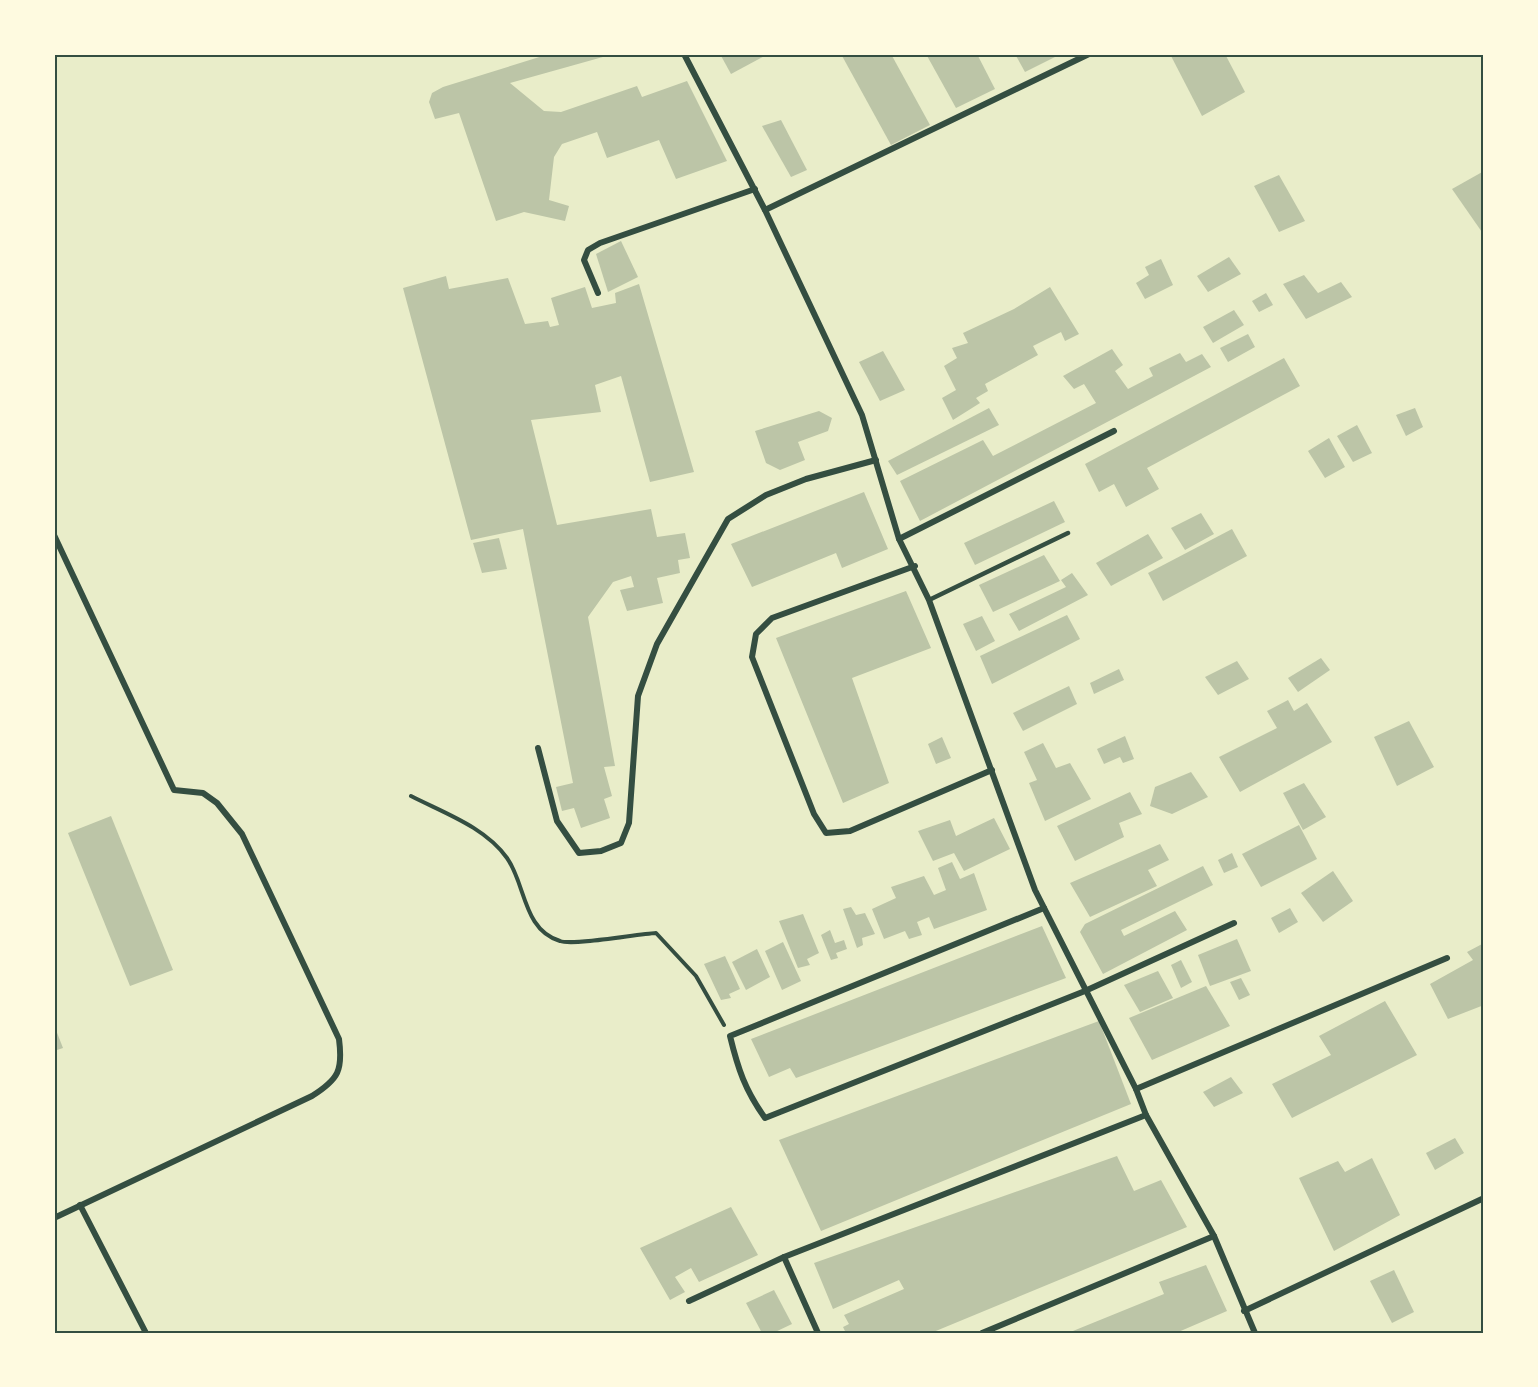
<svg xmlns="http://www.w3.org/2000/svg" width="1538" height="1387" font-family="Lora,serif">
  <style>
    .building { fill: #bcc5a7 }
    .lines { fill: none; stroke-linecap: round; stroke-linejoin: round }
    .path { stroke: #344e41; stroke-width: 4 }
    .service { stroke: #344e41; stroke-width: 4.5 }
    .minor { stroke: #344e41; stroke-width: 6 }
    .neatline { fill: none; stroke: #344e41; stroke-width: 2 }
  </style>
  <rect width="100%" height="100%" fill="#e9edc9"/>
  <!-- building -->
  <g class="building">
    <path d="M549,54L610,55L510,83L544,111L561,112L637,86L642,97L687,81L727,161L676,179L659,140L607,158L597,132L562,144L554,157L549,200L569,206L565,221L524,212L496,221L459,113L435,119L429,102L432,93L443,87Z"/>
    <path d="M720,54H768L731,74Z"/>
    <path d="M841,54H891L930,125L891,145Z"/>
    <path d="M926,54H977L995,89L956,108Z"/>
    <path d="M1015,54H1061L1025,72Z"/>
    <path d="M1170,54H1225L1245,92L1202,116Z"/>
    <path d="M781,120L807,170L791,177L762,126Z"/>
    <path d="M1484,171V235L1452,189Z"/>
    <path d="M1279,175L1305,221L1279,232L1254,186Z"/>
    <path d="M621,241L638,277L608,292L596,254Z"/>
    <path d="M1229,257L1241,274L1208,292L1197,276Z"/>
    <path d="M1161,259L1173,285L1145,299L1136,283L1149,275L1145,267Z"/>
    <path d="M1304,275L1318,293L1341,282L1352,297L1306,319L1283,284Z"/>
    <path d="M446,276L449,289L508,278L525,324L548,321L550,327L559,325L551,298L585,287L592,308L616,303L615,293L639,284L694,472L650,482L621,376L595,385L601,412L531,420L557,525L651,509L657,537L685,533L690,558L678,560L680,573L657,578L663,603L627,611L620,590L634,587L631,576L613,582L588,617L615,766L604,767L612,796L604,799L610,818L581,828L574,808L562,811L556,787L573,783L523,529L471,540L403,288Z"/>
    <path d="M1050,287L1079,334L1065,341L1061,332L1033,346L1038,355L985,384L988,391L976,398L980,403L953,420L942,398L956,390L944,366L957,358L952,348L968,343L963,333L1014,309Z"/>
    <path d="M1266,293L1273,305L1259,312L1252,301Z"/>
    <path d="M1234,310L1244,325L1213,343L1203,327Z"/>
    <path d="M1248,334L1255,347L1228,362L1220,348Z"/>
    <path d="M1112,349L1123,365L1115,371L1128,389L1153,376L1149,368L1180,353L1186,362L1202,354L1211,367L920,521L900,481L983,440L993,456L1096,403L1084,384L1074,389L1063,376Z"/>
    <path d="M883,351L905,390L880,401L859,362Z"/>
    <path d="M1284,358L1300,386L1147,468L1159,489L1126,507L1114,484L1099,492L1085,464Z"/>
    <path d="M989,408L999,425L897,475L888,461Z"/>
    <path d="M1415,408L1423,427L1406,436L1396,415Z"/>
    <path d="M819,411L832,418L828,431L798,442L805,460L780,470L766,463L755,431Z"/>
    <path d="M1357,425L1372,453L1353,462L1337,436Z"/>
    <path d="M1329,438L1345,467L1325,478L1308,451Z"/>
    <path d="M864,492L888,549L842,568L836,553L752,587L731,544Z"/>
    <path d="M1054,501L1065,522L975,565L964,543Z"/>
    <path d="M1201,513L1214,534L1185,550L1171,528Z"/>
    <path d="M1232,529L1247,556L1163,601L1148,573Z"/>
    <path d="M1148,534L1163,558L1111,586L1096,563Z"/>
    <path d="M499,538L507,569L482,573L473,543Z"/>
    <path d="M1044,555L1060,581L993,612L979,585Z"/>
    <path d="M1072,573L1088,595L1019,631L1009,614L1066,587L1061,580Z"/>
    <path d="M906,591L931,648L852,678L889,783L843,803L776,638Z"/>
    <path d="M1067,615L1080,639L992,684L980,656Z"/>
    <path d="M982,616L995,641L976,651L963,624Z"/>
    <path d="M1321,658L1330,670L1298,692L1288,678Z"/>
    <path d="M1237,661L1249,679L1218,695L1205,677Z"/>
    <path d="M1119,669L1124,680L1094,694L1090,683Z"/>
    <path d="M1069,686L1077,704L1023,731L1013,713Z"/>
    <path d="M1288,700L1294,711L1307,703L1332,742L1240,792L1219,757L1277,728L1267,711Z"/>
    <path d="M1409,721L1434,767L1397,786L1374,737Z"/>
    <path d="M1125,736L1134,759L1123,763L1120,757L1104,764L1097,749Z"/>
    <path d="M942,737L951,758L936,764L928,744Z"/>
    <path d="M1043,743L1056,768L1070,763L1091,799L1045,821L1029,783L1037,780L1024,752Z"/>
    <path d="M1191,772L1208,797L1172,814L1150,806L1155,787Z"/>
    <path d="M1304,783L1326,817L1303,830L1283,793Z"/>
    <path d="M1130,792L1142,814L1119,823L1124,837L1075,861L1057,826Z"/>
    <path d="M111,816L173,970L130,986L68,833Z"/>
    <path d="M994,818L1010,849L964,871L954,853L933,861L918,831L950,820L956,836Z"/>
    <path d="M1299,825L1317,859L1261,887L1242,854Z"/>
    <path d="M1160,844L1169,860L1148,870L1157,886L1090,917L1070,883Z"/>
    <path d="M1232,853L1238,867L1224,873L1218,860Z"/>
    <path d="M952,862L960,879L974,873L987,910L934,929L929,917L917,922L922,935L909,939L905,931L884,939L872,909L896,898L891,887L924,876L934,895L946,890L938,868Z"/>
    <path d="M1203,866L1213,885L1121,930L1124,936L1175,911L1187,930L1103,974L1080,932L1085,924Z"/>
    <path d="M1333,871L1353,901L1323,922L1301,893Z"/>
    <path d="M851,907L856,915L865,913L875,934L862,938L863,945L857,948L843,909Z"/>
    <path d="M1290,908L1298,922L1279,933L1271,918Z"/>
    <path d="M803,914L819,953L807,959L810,965L798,968L779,921Z"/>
    <path d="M1042,926L1066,978L796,1078L790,1068L769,1077L751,1039Z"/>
    <path d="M830,930L835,943L844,940L847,949L836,953L838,958L831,960L821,935Z"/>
    <path d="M1237,939L1251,971L1210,986L1198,955Z"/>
    <path d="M783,942L801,981L782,990L765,951Z"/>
    <path d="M1484,943V1005L1448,1019L1430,984L1473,960L1467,952Z"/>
    <path d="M757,949L770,977L746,990L732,962Z"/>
    <path d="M725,956L740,989L729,994L731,998L721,1000L704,964Z"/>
    <path d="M1181,960L1192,982L1181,988L1171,965Z"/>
    <path d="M1158,971L1173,998L1140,1012L1124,985Z"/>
    <path d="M1241,978L1250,995L1239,1000L1230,982Z"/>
    <path d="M1206,986L1230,1026L1152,1060L1129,1018Z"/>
    <path d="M1385,1001L1417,1055L1292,1118L1272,1084L1331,1055L1319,1036Z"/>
    <path d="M1099,1021L1131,1104L821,1231L779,1140Z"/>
    <path d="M54,1025L63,1048L54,1051Z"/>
    <path d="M1231,1077L1243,1093L1214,1107L1203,1092Z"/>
    <path d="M1455,1138L1464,1153L1435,1170L1426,1153Z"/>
    <path d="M1117,1156L1134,1191L1161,1180L1187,1227L931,1333H846L843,1327L849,1324L844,1315L904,1289L899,1280L833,1309L814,1263Z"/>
    <path d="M1372,1158L1400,1215L1334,1251L1299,1178L1338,1161L1345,1172Z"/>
    <path d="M731,1207L758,1255L699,1282L691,1268L675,1277L685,1292L670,1300L640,1248Z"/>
    <path d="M1206,1265L1227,1311L1176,1333H1068L1164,1294L1159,1282Z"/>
    <path d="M1394,1270L1414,1312L1392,1323L1370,1281Z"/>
    <path d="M774,1290L792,1324L773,1333H762L746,1303Z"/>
  </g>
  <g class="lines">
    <!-- path -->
    <path class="path" d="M411,796C444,813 485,827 507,858C526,885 523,930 560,941C573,946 637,934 656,933L696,976L724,1025"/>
    <!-- service -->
    <path class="service" d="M929,600L1068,533"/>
    <!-- minor -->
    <g class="minor">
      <path d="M684,54L765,210L862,415L899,539L929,600L1035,890L1136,1089L1146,1115L1214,1236L1255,1333"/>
      <path d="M765,210L1089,54"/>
      <path d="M598,293L584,260L588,250L600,243L755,189"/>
      <path d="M54,535L174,790L203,793L217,803L242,834L339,1039C343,1070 339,1079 312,1096L54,1218"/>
      <path d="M899,539L1114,431"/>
      <path d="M915,566L772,618L756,634L752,657L814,814L826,833L850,831L992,770"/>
      <path d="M538,748L557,821L579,853L601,851L621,843L629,823L638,696L657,644L728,519L766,495L806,479L876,460"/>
      <path d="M1044,908L730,1036C738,1069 745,1090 765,1118L1085,991L1234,923"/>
      <path d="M1136,1089L1447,958"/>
      <path d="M80,1205L146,1333"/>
      <path d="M784,1257L818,1333"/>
      <path d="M689,1301L784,1257L1146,1115"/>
      <path d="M1244,1311L1484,1198"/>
      <path d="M982,1333L1214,1236"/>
    </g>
  </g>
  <!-- border -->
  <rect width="1538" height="1387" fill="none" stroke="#fefae0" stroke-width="111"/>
  <rect x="56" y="56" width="1426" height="1276" class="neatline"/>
</svg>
